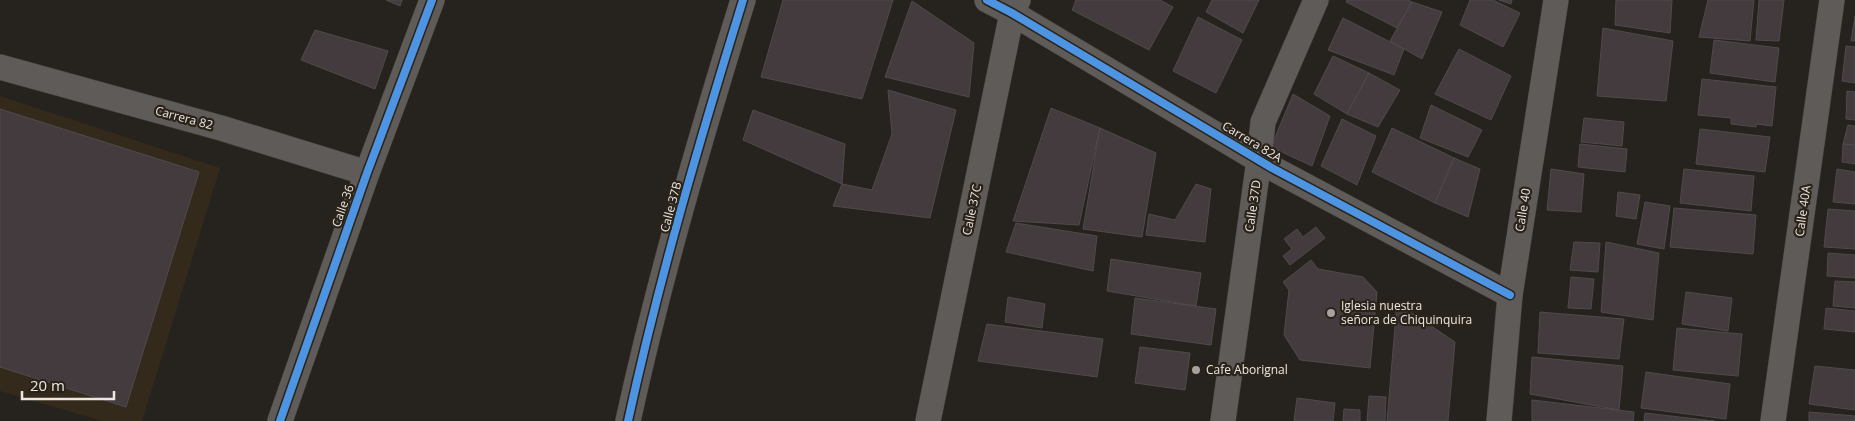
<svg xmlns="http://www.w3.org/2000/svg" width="1855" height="421" font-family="'Open Sans',sans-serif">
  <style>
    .built { fill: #342a1c }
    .building { fill: #433b3e; stroke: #4f4b4b }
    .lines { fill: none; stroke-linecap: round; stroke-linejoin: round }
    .street-casing { stroke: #43403c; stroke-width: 26 }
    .street { stroke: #5f5b58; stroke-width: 25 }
    .cycleway-casing { stroke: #2a231a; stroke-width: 11 }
    .cycleway { stroke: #4d94e3; stroke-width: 8 }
    .poi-dot { fill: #a7a29d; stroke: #2a231a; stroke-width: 2 }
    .labels { text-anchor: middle; stroke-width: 4.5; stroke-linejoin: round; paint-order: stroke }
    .street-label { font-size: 12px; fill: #ede7e1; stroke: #2a231a }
    .poi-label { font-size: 12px; fill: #ede7e1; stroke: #2a231a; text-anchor: start }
  </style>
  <rect width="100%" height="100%" fill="#26221e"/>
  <!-- built -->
  <path class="built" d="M0,96L220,168L142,421H102L0,391Z"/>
  <!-- building -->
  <g class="building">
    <path d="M386,0H402L400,6Z"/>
    <path d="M783,0H893L862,99L761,77Z"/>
    <path d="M1076,0H1160L1173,7L1149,50L1072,10Z"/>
    <path d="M1212,0H1259L1243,33L1206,12Z"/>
    <path d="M1347,0H1408L1412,2L1397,28L1346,2Z"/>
    <path d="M1470,0H1493L1520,13L1503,47L1460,25Z"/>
    <path d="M1499,0H1512L1511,4Z"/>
    <path d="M1616,0H1672L1670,33L1615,25Z"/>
    <path d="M1708,0H1754L1750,41L1699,37Z"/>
    <path d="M1759,0H1784L1779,41L1756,40Z"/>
    <path d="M912,1L974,43L969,97L885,77Z"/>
    <path d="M1412,2L1442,12L1422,59L1390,41Z"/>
    <path d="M1855,16V41H1851Z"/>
    <path d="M1198,17L1242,40L1216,93L1173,71Z"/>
    <path d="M1343,18L1404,49L1394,75L1328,50Z"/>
    <path d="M1603,28L1673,41L1666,101L1597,96Z"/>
    <path d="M315,30L388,51L375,89L301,60Z"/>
    <path d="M1714,40L1779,48L1775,82L1710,73Z"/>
    <path d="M1846,46L1855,47V83L1842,81Z"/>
    <path d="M1459,49L1511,76L1491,120L1435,94Z"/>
    <path d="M1333,56L1369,73L1347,114L1314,94Z"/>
    <path d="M1369,73L1400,90L1378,127L1347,114Z"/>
    <path d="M1702,79L1776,87L1772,126L1756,124V127L1731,124V118L1698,115Z"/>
    <path d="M888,90L956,110L930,218L833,206L842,184L872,190L892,134Z"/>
    <path d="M1847,91L1855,92V120L1846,119Z"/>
    <path d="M1293,94L1330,116L1312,166L1271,147Z"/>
    <path d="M1431,105L1482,130L1468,157L1420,138Z"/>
    <path d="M1051,108L1100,128L1079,225L1013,221Z"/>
    <path d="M0,109L199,172L126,407L0,367Z"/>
    <path d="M753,110L845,144L842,184L743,140Z"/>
    <path d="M1584,118L1624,122L1622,146L1581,142Z"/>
    <path d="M1342,119L1376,136L1357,185L1321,166Z"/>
    <path d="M1848,125L1855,126V145L1843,144Z"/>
    <path d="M1100,128L1156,153L1142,237L1083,229Z"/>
    <path d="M1392,128L1454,158L1435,203L1372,172Z"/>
    <path d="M1700,129L1770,137L1765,172L1696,164Z"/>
    <path d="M1580,144L1627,149L1625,172L1578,167Z"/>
    <path d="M1843,144L1855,145V164L1842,162Z"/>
    <path d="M1454,158L1480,169L1468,217L1435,203Z"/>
    <path d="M1551,169L1584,174L1581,212L1547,210Z"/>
    <path d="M1684,169L1754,176L1751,211L1680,203Z"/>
    <path d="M1837,169L1855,172V204L1833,202Z"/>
    <path d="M1196,184L1211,189L1205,242L1146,235L1149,214L1175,220Z"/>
    <path d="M1618,192L1640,195L1636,219L1616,216Z"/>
    <path d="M1645,202L1670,206L1664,249L1637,244Z"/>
    <path d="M1674,208L1756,215L1753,254L1670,247Z"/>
    <path d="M1828,209L1855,211V249L1824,247Z"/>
    <path d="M1016,223L1097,236L1093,271L1006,252Z"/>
    <path d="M1316,227L1325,238L1290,265L1283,256L1292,249L1284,239L1297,229L1303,237Z"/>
    <path d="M1574,242L1600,243L1598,272L1570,270Z"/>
    <path d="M1606,242L1659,253L1653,320L1601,312Z"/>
    <path d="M1828,253L1855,255V278L1827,276Z"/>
    <path d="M1111,259L1201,273L1196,306L1107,291Z"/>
    <path d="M1311,260L1318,269L1363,277L1377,292L1370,368L1300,360L1284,335L1289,290L1283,282Z"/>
    <path d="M1571,277L1594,279L1591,309L1568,308Z"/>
    <path d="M1835,281L1855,282V308L1833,306Z"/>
    <path d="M1686,292L1732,298L1728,331L1682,324Z"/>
    <path d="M1008,297L1045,304L1042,328L1005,322Z"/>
    <path d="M1135,298L1216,309L1211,345L1131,334Z"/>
    <path d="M1397,303L1455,342L1448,421H1387Z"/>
    <path d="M1826,308L1855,311V332L1824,329Z"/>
    <path d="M1540,312L1624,319L1619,359L1538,353Z"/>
    <path d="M987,324L1103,339L1097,377L978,361Z"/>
    <path d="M1677,328L1742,334L1738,376L1673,370Z"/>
    <path d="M1140,347L1190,353L1185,390L1135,383Z"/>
    <path d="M1532,357L1623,366L1619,410L1530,394Z"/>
    <path d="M1815,366L1855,370V410L1809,404Z"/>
    <path d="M1646,372L1730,384L1726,419L1641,408Z"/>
    <path d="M1369,396L1386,397L1385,421H1367Z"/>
    <path d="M1297,398L1335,403L1333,421H1294Z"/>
    <path d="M1532,400L1634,412L1633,421H1532Z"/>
    <path d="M1344,409L1360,410V421H1343Z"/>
    <path d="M1809,412L1855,416V421H1809Z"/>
    <path d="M1645,413L1714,421H1644Z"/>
  </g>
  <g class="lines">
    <defs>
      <g id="street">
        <path d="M987,0L1012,13L1272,168L1510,295"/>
        <path d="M0,67L221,128L367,173"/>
        <path d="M280,421L367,173L432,0"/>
        <path d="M628,421C659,279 700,139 743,0"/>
        <path d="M928,421L1012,13L1018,0"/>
        <path d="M1223,421L1259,160L1263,122L1316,0"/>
        <path d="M1499,421L1510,295L1556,0"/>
        <path d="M1773,421L1832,0"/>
      </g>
    </defs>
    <!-- street casing -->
    <use href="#street" class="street-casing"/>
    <!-- street -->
    <use href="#street" class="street"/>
    <defs>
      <g id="cycleway">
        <path d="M987,0L1012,13L1272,168L1510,295"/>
        <path d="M280,421L367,173L432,0"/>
        <path d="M628,421C659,279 700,139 743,0"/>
      </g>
    </defs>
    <!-- cycleway casing -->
    <use href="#cycleway" class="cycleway-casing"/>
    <!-- cycleway -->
    <use href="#cycleway" class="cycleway"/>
  </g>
  <!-- markers -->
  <g class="poi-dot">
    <circle cx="1331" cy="313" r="5"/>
    <circle cx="1196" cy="370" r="5"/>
  </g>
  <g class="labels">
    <!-- street labels -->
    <g class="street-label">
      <text transform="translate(184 118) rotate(15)" y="4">Carrera 82</text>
      <text transform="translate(1252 142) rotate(31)" y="4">Carrera 82A</text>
      <text transform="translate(343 206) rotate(-71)" y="4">Calle 36</text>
      <text transform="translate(1253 206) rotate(-82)" y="4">Calle 37D</text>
      <text transform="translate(671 207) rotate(-75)" y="4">Calle 37B</text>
      <text transform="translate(972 210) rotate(-78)" y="4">Calle 37C</text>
      <text transform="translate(1523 210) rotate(-81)" y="4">Calle 40</text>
      <text transform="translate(1803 211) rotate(-82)" y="4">Calle 40A</text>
    </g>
    <!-- poi labels -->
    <g class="poi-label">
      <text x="1341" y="310">Iglesia nuestra<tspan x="1341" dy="14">señora de Chiquinquira</tspan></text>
      <text x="1206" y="374">Cafe Aborignal</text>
    </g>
  </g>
  <!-- scale -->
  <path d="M22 391v8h92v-8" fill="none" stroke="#ede7e1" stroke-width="2.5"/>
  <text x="30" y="391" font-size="15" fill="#ede7e1" stroke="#2a231a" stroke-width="4" paint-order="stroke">20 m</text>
</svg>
